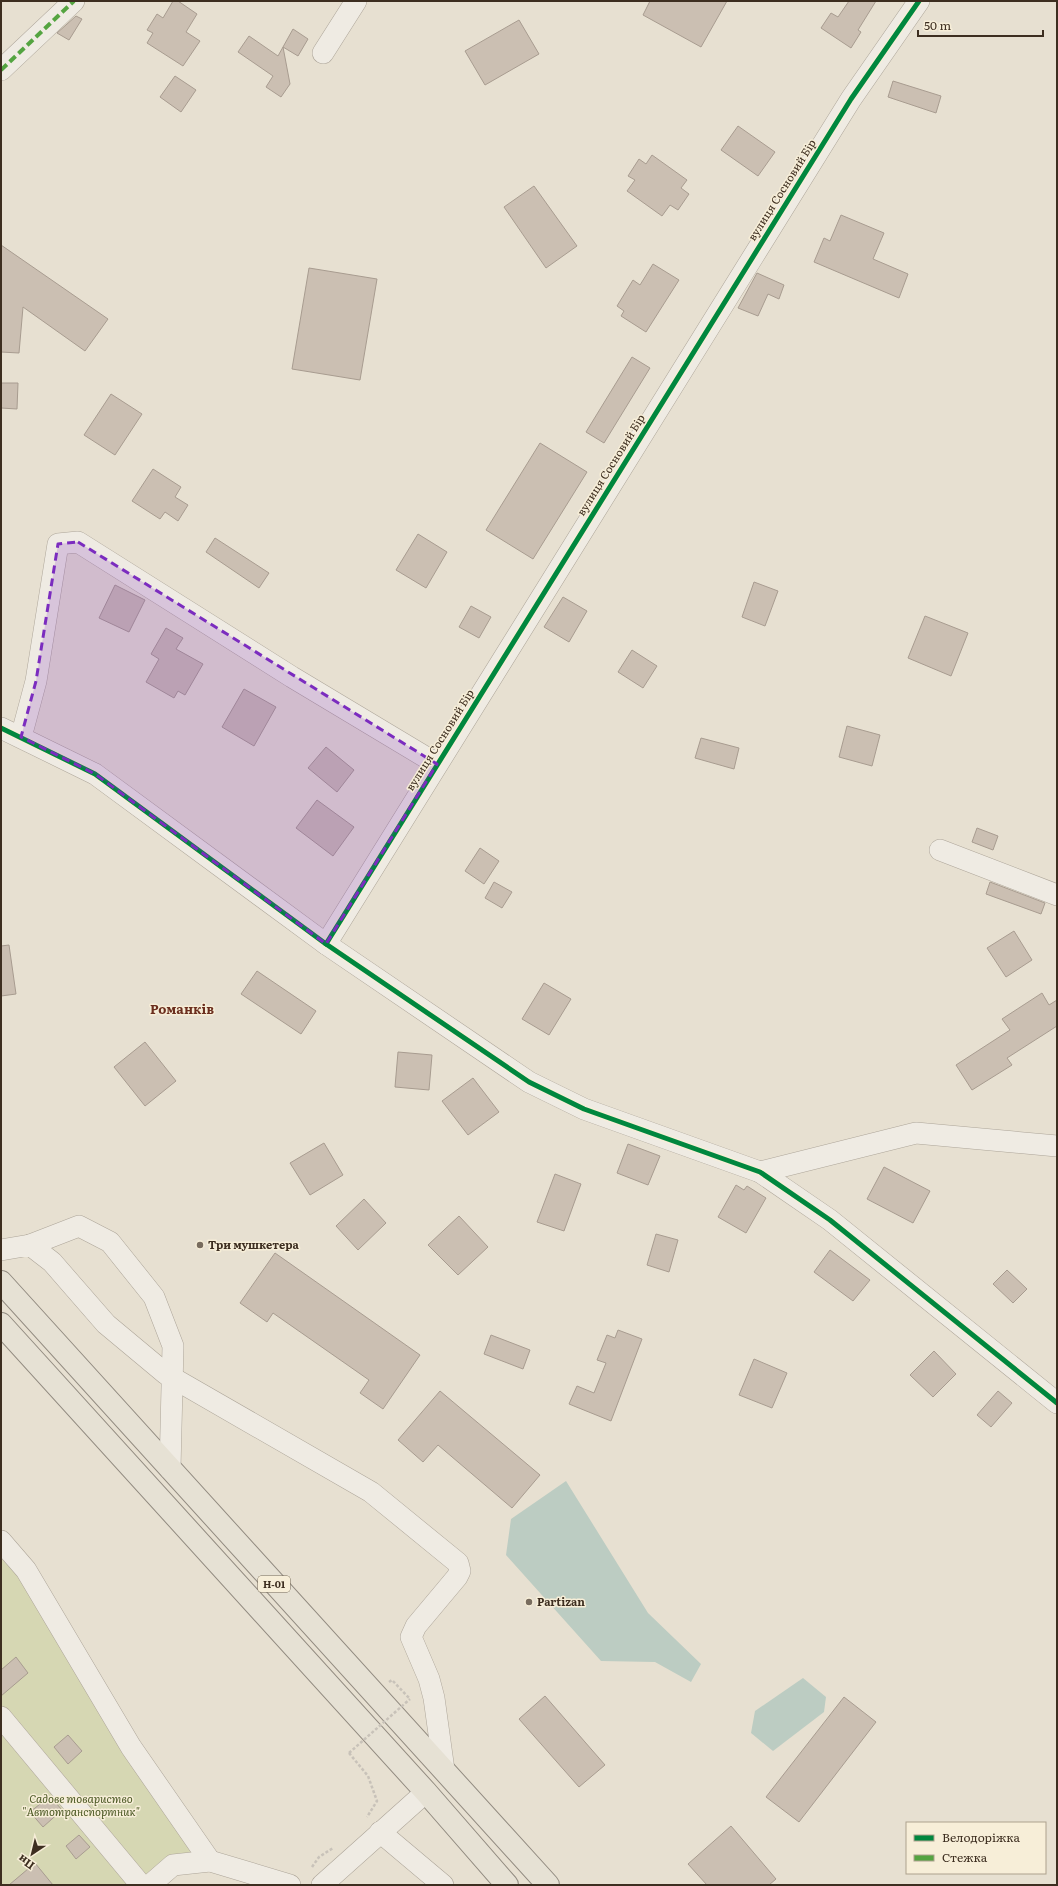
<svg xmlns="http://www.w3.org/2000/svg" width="1058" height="1886" font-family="Literata,serif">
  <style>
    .green { fill: #d6d7b3 }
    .water { fill: #bcccc2 }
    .building { fill: #cbbfb2; stroke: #a89c90 }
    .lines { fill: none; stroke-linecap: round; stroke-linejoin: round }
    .minor-casing { stroke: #ada599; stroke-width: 22 }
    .major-casing { stroke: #928b80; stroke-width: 24 }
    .path { stroke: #c8c2b9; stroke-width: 2.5; stroke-dasharray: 3 2; stroke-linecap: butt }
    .minor { stroke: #efebe3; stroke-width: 21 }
    .major { stroke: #e6e1d4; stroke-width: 22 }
    .path-bridge { stroke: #c8c2b9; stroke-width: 2.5; stroke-dasharray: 3 2; stroke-linecap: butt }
    .quiet { stroke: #54a441; stroke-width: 4; stroke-dasharray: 8 4; stroke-linecap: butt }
    .cycleway-casing { stroke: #f7eed8; stroke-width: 8 }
    .cycleway { stroke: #00873e; stroke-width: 5 }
    .marked { fill: #7b2cbf; fill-opacity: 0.2; stroke: #7b2cbf; stroke-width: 3; stroke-dasharray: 8 5; stroke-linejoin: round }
    .poi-dot { fill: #786c5e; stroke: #f7eed8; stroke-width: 1.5 }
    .labels { text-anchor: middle; stroke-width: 3; stroke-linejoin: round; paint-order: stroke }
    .shield { fill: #f7eed8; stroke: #756857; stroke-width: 1 }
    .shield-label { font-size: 10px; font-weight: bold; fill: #3d2e20 }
    .street-label { font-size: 11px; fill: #3d2e20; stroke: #f7eed8 }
    .poi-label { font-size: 11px; font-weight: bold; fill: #3d2e20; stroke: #f7eed8; text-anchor: start }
    .park-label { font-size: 11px; font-style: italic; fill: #4d5a26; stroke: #f7eed8 }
    .quarter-label { font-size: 13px; font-weight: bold; fill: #6b2e1e; stroke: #f7eed8 }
  </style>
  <rect width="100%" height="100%" fill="#e7e0d1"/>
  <!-- green -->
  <path class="green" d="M1,1541L200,1847L151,1885H1Z"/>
  <!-- water -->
  <g class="water">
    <path d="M566,1481L648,1613L701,1664L691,1682L655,1662L601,1661L506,1555L511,1519Z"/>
    <path d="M803,1678L826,1697L824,1712L773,1751L751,1733L755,1711Z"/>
  </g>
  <!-- building -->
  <g class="building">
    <path d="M173,1H178L197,14L186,32L200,41L183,66L147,43L153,33L147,30L157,14L163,18Z"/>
    <path d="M650,1H727L701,47L643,15Z"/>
    <path d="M849,1H876L858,30L861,32L851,48L821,28L831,13L838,17Z"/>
    <path d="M76,16L82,19L69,40L57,33Z"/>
    <path d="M519,20L539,54L485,85L465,51Z"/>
    <path d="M293,29L308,39L298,56L283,47L290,84L281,97L266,87L273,76L238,52L249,36L278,56Z"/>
    <path d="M175,76L196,90L181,112L160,97Z"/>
    <path d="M893,81L941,96L936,113L888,97Z"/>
    <path d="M738,126L775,152L758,176L721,150Z"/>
    <path d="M652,155L687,180L681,188L689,194L678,210L670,205L662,216L627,191L635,180L628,176L639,159L646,164Z"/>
    <path d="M534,186L577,246L546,268L504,207Z"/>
    <path d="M841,215L884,233L873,259L908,274L899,298L814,262L824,238L830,241Z"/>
    <path d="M1,245L108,319L85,351L23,307L19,353L1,352Z"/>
    <path d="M653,264L679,280L646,332L621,316L624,311L617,306L633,280L640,285Z"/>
    <path d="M309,268L377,279L360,380L292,369Z"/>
    <path d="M757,273L784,285L779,299L768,294L758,316L738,308Z"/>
    <path d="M632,357L650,368L604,443L586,432Z"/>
    <path d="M1,383H18L17,409L1,408Z"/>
    <path d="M111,394L142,414L115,455L84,435Z"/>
    <path d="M540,443L587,472L533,559L486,530Z"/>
    <path d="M153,469L181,487L175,497L188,505L178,521L165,512L160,519L132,501Z"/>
    <path d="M418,534L447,552L426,588L396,570Z"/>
    <path d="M215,538L269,573L259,588L206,552Z"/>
    <path d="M754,582L778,591L765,626L742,617Z"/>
    <path d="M115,585L145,600L129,632L99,618Z"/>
    <path d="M563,597L587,611L569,642L544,627Z"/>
    <path d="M471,606L491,617L479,638L459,627Z"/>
    <path d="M925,616L968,633L951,676L908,658Z"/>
    <path d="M166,628L183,638L176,649L203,664L185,695L178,691L174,698L146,682L159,659L151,654Z"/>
    <path d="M632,650L657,666L643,688L618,672Z"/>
    <path d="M244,689L276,707L254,746L222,727Z"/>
    <path d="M847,726L880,735L872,766L839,757Z"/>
    <path d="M701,738L739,748L734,769L695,758Z"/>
    <path d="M326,747L354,770L337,792L308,768Z"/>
    <path d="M317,800L354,827L333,856L296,828Z"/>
    <path d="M977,828L998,836L993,850L972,842Z"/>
    <path d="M480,848L499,861L484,884L465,871Z"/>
    <path d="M494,882L512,892L502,908L485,898Z"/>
    <path d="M990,882L1045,903L1041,914L986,894Z"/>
    <path d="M1014,931L1032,960L1006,977L987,948Z"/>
    <path d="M9,945L16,994L1,996V946Z"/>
    <path d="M257,971L316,1011L301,1034L241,994Z"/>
    <path d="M544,983L571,999L549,1035L522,1019Z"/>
    <path d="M1042,993L1049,1005L1057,1000V1026L1007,1058L1012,1065L972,1090L956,1065L1010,1030L1002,1019Z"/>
    <path d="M145,1042L176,1081L145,1106L114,1067Z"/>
    <path d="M398,1052L432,1055L429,1090L395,1087Z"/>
    <path d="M473,1078L499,1112L468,1135L442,1101Z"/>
    <path d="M324,1143L343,1175L310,1195L290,1163Z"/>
    <path d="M628,1144L660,1156L648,1185L617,1173Z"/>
    <path d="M884,1167L930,1191L913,1223L867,1199Z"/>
    <path d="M555,1174L581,1184L564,1231L537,1222Z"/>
    <path d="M736,1185L744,1190L747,1186L766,1198L746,1233L718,1217Z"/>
    <path d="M364,1199L386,1223L358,1250L336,1226Z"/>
    <path d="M459,1216L488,1247L458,1275L428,1245Z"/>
    <path d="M656,1234L678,1240L669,1272L647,1265Z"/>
    <path d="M830,1250L870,1280L853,1301L814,1272Z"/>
    <path d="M275,1253L420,1355L383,1409L360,1393L369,1380L273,1313L267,1322L240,1303Z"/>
    <path d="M1007,1270L1027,1289L1013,1303L993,1284Z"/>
    <path d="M618,1330L642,1339L611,1421L569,1404L577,1386L594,1393L606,1363L597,1360L607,1335L615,1338Z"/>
    <path d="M491,1335L530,1350L523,1369L484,1354Z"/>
    <path d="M934,1351L956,1374L933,1397L910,1375Z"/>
    <path d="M754,1359L787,1373L772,1408L739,1395Z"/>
    <path d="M440,1391L540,1475L512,1508L438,1445L423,1462L398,1440Z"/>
    <path d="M998,1391L1012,1403L991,1427L977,1415Z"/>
    <path d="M16,1657L28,1673L1,1696V1670Z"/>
    <path d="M545,1696L605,1765L579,1787L519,1719Z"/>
    <path d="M844,1697L876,1722L799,1822L766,1797Z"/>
    <path d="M68,1735L82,1751L68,1764L54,1747Z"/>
    <path d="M50,1796L62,1810L43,1827L30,1812Z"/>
    <path d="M731,1826L776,1879L769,1885H707L688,1864Z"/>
    <path d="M79,1835L90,1847L76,1859L66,1846Z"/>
    <path d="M35,1863L53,1885H9Z"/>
  </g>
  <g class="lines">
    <defs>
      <g id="minor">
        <path d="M323,53L356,1"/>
        <path d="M1,70L74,1"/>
        <path d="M1,728L95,774L326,944L529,1082L584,1109L760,1172L830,1220L1057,1403"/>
        <path d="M21,737L36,681L58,544L78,542L292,677L437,764"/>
        <path d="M940,850L1057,895"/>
        <path d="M326,944L851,99L919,1"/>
        <path d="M760,1172L916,1133L1057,1146"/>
        <path d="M30,1245L79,1226L110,1242L154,1297L173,1346L170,1469"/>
        <path d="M1,1250L30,1245L52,1262L106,1324L166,1374L371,1492L458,1563L460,1571L457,1577L416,1626L411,1637L429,1679L434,1698L444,1770"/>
        <path d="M1,1541L26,1570L131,1747L210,1861"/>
        <path d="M1,1717L141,1885"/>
        <path d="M380,1832L443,1885"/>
        <path d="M150,1885L173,1865L210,1861L290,1885"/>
        <path d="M322,1885L426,1792"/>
      </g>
      <g id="major">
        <path d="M1,1282L548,1885"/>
        <path d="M1,1324L426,1792L507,1885"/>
      </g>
    </defs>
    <!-- minor casing -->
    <use href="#minor" class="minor-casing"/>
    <!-- major casing -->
    <use href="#major" class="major-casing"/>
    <!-- path -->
    <g class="path">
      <path d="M389,1682L392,1680L410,1699"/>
      <path d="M349,1753L368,1776L377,1801L367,1817"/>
      <path d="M312,1867L319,1857L333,1848"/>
    </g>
    <!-- minor -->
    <use href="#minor" class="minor"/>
    <!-- major -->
    <use href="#major" class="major"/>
    <!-- path-bridge -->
    <path class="path-bridge" d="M349,1753L410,1699"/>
    <!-- quiet -->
    <path class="quiet" d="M1,70L74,1"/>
    <defs>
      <g id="cycleway">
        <path d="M1,728L95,774L326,944L529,1082L584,1109L760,1172L830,1220L1057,1403"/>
        <path d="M326,944L851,99L919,1"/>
      </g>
    </defs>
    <!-- cycleway casing -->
    <use href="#cycleway" class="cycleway-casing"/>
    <!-- cycleway -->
    <use href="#cycleway" class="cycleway"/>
  </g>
  <!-- marked area -->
  <path class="marked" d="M78,542L437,764L326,944L95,774L21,737L36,681L58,544Z"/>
  <!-- markers -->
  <g class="poi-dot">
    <circle cx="200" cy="1245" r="4"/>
    <circle cx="529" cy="1602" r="4"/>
  </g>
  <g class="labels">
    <!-- shield labels -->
    <rect class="shield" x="258" y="1576" width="32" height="16" rx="3"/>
    <g class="shield-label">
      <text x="274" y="1588">Н-01</text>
    </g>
    <!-- street labels -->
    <g class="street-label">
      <text transform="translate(782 190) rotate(-58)" y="4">вулиця Сосновий Бір</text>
      <text transform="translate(611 465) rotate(-58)" y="4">вулиця Сосновий Бір</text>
      <text transform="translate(440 740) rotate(-58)" y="4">вулиця Сосновий Бір</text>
    </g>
    <!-- poi labels -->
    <g class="poi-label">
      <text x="208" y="1249">Три мушкетера</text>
      <text x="537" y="1606">Partizan</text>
    </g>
    <!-- park labels -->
    <g class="park-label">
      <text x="81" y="1803">Садове товариство<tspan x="81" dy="13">"Автотранспортник"</tspan></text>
    </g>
    <!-- quarter labels -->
    <g class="quarter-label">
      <text x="182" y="1014">Романків</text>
    </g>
  </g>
  <!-- border -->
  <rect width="1058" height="1886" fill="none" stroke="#3d2e20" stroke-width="4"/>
  <!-- legend -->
  <rect x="906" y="1822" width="140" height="52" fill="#f7eed8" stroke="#ada18e"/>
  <rect x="914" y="1835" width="20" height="6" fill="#00873e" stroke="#ada18e"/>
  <text x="942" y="1842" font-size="12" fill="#3d2e20">Велодоріжка</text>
  <rect x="914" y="1855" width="20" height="6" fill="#54a441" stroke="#ada18e"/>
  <text x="942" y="1862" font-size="12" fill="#3d2e20">Стежка</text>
  <!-- north arrow -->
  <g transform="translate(32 1854) rotate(215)" stroke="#f7eed8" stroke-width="3" paint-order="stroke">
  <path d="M0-3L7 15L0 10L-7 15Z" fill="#3d2e20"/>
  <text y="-6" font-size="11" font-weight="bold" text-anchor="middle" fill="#3d2e20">Пн</text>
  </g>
  <!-- scale -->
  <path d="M918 30v6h125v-6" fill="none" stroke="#3d2e20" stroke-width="2"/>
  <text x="924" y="30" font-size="12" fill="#3d2e20" stroke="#f7eed8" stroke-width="3" paint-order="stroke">50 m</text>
</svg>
